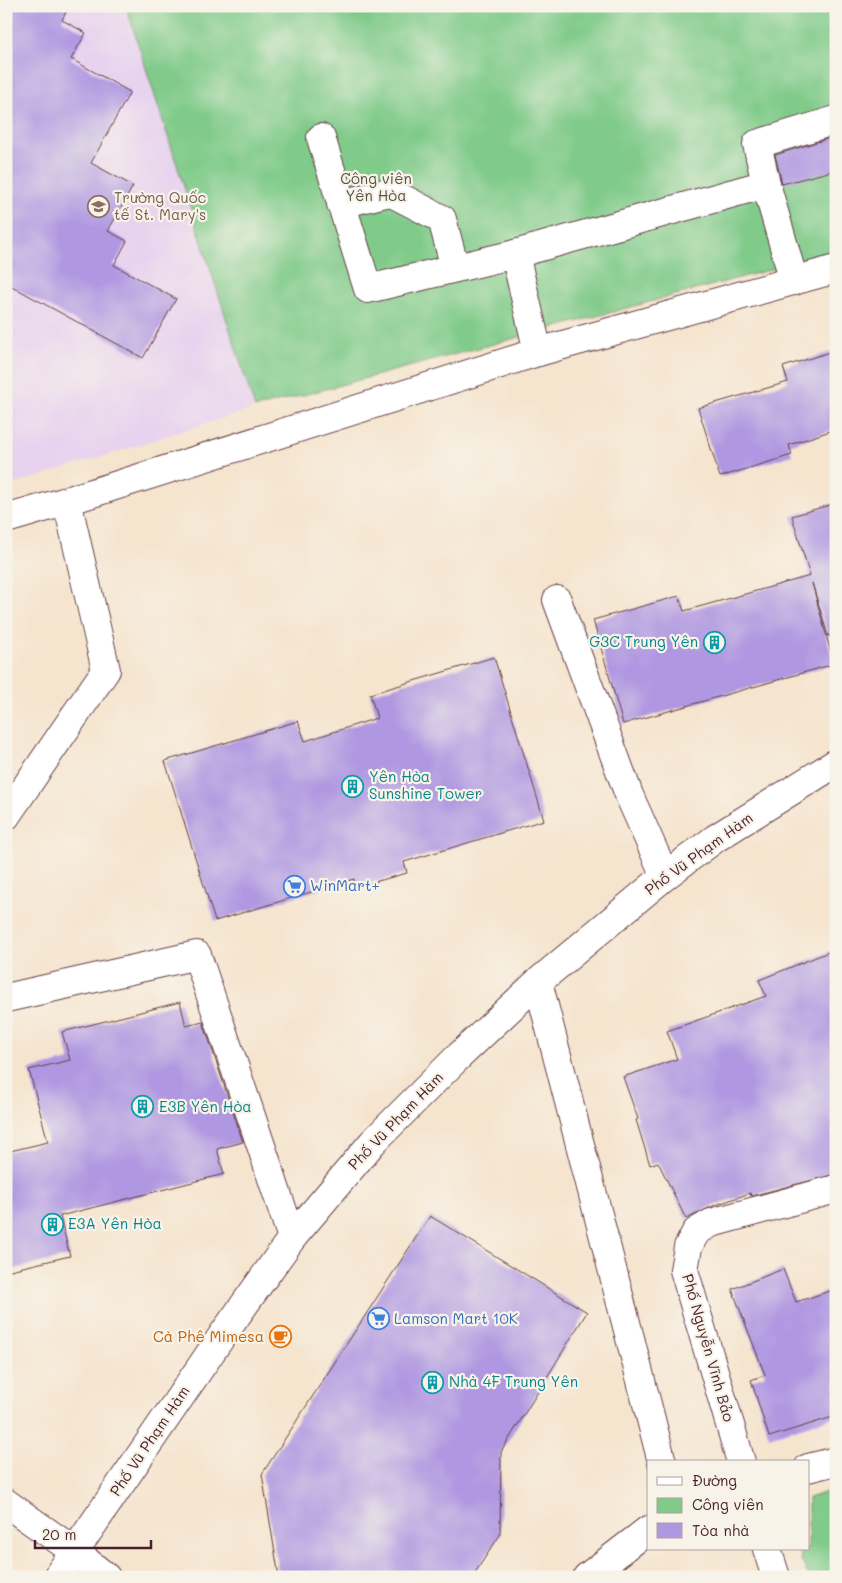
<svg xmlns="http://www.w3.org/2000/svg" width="842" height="1583" font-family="Mali,sans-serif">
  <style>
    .built { fill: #e7d2ef }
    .green { fill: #80cb8a; stroke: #65755a }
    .building { fill: #af97e1 }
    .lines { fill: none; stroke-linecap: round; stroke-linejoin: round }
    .minor-casing { stroke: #643d43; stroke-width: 30 }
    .minor { stroke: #fff; stroke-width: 28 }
    .labels { text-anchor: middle; stroke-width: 4.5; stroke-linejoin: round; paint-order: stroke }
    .park-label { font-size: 15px; fill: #5a5348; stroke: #f7f3e8 }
    .education-label { font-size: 15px; fill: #785e54; stroke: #f7f3e8; text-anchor: start }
    .culture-label { font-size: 15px; fill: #0d838f; stroke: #f7f3e8; text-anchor: start }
    .street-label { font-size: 15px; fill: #4a1f2b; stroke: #f7f3e8 }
    .shop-label { font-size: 15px; fill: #366cbe; stroke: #f7f3e8; text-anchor: start }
    .food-label { font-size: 15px; fill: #c56008; stroke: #f7f3e8; text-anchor: end }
  </style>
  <rect width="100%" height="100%" fill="#f7f3e8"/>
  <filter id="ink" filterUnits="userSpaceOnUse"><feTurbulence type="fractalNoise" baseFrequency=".02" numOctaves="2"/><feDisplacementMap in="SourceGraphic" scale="10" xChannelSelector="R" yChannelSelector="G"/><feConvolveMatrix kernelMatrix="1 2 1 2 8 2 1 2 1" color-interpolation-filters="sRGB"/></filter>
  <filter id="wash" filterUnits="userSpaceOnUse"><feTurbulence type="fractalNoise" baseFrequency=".0096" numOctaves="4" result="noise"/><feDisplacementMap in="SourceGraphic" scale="20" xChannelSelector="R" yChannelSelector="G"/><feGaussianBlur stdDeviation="1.12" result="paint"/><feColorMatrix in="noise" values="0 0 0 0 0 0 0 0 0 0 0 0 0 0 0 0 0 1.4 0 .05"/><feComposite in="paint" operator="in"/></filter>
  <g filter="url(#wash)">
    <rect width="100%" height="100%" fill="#f5e4ce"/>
    <!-- built -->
    <path class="built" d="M6,6H126L255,408L6,487Z"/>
    <!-- green -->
    <g class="green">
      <path d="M126,6H836V252L255,408Z"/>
      <path d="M836,1489V1577H809L801,1560L800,1549H808V1498Z"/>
    </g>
    <g id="blocks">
      <!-- building -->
      <g class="building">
        <path d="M6,6H69L62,20L86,33L71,59L130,92L91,163L133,186L108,231L127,241L114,265L176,299L143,358L6,283Z"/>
        <path d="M836,136V170L782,184L775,155Z"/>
        <path d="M836,350V429L789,445L792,455L720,477L698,408L788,382L783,367Z"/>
        <path d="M836,503V635L828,636L812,583L834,664L623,724L593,620L679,596L684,611L810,576L792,516Z"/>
        <path d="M494,657L544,820L404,862L407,873L356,887L354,879L215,921L165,761L298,721L305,741L377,718L370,694Z"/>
        <path d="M836,949V1174L751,1196L750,1193L713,1206L686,1219L658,1162L650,1165L636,1120L638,1119L623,1077L677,1059L667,1031L766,996L759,980Z"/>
        <path d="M180,1002L186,1026L203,1022L243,1142L217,1149L224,1174L60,1216L70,1256L6,1271V1152L48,1142L29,1070L70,1060L62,1032Z"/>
        <path d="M430,1216L587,1312L501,1452L500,1535L472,1577H279L262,1474Z"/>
        <path d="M783,1269L796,1302L836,1289V1416L769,1437L751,1380L765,1375L732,1289Z"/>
      </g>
    </g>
  </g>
  <g filter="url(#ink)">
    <use href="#blocks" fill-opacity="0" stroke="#643d43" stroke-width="1"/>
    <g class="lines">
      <defs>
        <g id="minor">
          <path d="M321,138L368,289L515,254"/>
          <path d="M766,184L757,144L836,120"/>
          <path d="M341,204L390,192L442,219L455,268"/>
          <path d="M538,352L515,254L766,184L794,281"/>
          <path d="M6,519L67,501L538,352L836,269"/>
          <path d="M557,600L629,795L665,876"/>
          <path d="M6,816L106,670L67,501"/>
          <path d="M538,982L662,1462"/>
          <path d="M6,998L197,955L292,1238"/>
          <path d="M741,1462L684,1270L688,1247L696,1232L711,1223L836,1189"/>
          <path d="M808,1468L836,1461"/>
          <path d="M6,1503L74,1551L106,1577"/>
          <path d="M767,1549L776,1577"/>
          <path d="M57,1577L224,1333L292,1238L373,1142L456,1059L538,982L665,876L716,838L836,763"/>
          <path d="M587,1577L648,1530"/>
        </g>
      </defs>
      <!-- minor casing -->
      <use href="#minor" class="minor-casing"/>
      <!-- minor -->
      <use href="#minor" class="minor"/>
    </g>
  </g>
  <!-- icons -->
  <defs>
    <symbol id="school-ring" viewBox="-11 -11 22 22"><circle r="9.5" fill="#f7f3e8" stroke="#8d6e63" stroke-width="1.5"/><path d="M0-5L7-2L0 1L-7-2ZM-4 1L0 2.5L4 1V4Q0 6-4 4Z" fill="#8d6e63"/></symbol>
    <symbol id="building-ring" viewBox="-11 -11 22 22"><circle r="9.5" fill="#f7f3e8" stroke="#0f9aa8" stroke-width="1.5"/><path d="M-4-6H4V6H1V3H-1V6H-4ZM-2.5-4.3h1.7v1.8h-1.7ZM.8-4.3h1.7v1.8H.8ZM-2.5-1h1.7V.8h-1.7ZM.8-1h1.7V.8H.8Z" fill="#0f9aa8"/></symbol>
    <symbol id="supermarket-ring" viewBox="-11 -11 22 22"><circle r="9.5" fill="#f7f3e8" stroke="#3f7fe0" stroke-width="1.5"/><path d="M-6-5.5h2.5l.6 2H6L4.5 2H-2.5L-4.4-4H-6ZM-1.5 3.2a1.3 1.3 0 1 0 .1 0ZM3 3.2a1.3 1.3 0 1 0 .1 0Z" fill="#3f7fe0"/></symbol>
    <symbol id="cafe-ring" viewBox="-11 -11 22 22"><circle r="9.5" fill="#f7f3e8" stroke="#e8710a" stroke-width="1.5"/><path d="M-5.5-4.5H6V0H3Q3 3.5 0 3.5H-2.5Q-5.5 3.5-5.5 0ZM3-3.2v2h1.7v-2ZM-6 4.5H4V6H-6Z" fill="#e8710a"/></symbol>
  </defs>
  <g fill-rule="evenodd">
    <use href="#school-ring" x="86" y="194" width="25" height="25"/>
    <use href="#building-ring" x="702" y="630" width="25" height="25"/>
    <use href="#building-ring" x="340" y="774" width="25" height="25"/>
    <use href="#supermarket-ring" x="282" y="874" width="25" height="25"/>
    <use href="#building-ring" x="130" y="1094" width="25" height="25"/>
    <use href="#building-ring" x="40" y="1212" width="25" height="25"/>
    <use href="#supermarket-ring" x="366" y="1306" width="25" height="25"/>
    <use href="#cafe-ring" x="268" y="1324" width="25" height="25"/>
    <use href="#building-ring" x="420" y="1370" width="25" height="25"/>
  </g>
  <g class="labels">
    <!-- park labels -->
    <g class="park-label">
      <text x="376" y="184">Công viên<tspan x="376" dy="17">Yên Hòa</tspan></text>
    </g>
    <!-- education labels -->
    <g class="education-label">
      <text x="114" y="203">Trường Quốc<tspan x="114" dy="17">tế St. Mary's</tspan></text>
    </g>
    <!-- culture labels -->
    <g class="culture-label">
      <text x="698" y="647" text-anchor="end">G3C Trung Yên</text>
      <text x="369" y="782">Yên Hòa<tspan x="369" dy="17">Sunshine Tower</tspan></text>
      <text x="159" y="1112">E3B Yên Hòa</text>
      <text x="68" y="1229">E3A Yên Hòa</text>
      <text x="449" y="1387">Nhà 4F Trung Yên</text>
    </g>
    <!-- street labels -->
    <g class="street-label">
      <text transform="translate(699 854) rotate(-36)" y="5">Phố Vũ Phạm Hàm</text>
      <text transform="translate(396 1121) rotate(-46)" y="5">Phố Vũ Phạm Hàm</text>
      <text transform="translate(708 1348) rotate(74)" y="5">Phố Nguyễn Vĩnh Bảo</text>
      <text transform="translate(150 1441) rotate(-56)" y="5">Phố Vũ Phạm Hàm</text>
    </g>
    <!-- shop labels -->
    <g class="shop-label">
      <text x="310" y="891">WinMart+</text>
      <text x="394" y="1324">Lamson Mart 10K</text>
    </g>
    <!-- food labels -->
    <g class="food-label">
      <text x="264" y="1342">Cà Phê Mimesa</text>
    </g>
  </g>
  <!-- margin -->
  <rect width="842" height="1583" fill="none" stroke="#f7f3e8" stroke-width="25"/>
  <!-- legend -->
  <rect x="647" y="1460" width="162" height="90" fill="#f7f3e8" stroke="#b29e9c"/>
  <rect x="657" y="1477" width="25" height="8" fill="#ffffff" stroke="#b29e9c"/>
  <text x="692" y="1486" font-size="15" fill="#4a1f2b">Đường</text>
  <rect x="657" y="1498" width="25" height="15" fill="#80cb8a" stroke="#b29e9c"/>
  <text x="692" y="1510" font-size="15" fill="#4a1f2b">Công viên</text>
  <rect x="657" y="1523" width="25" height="15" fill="#af97e1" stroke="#b29e9c"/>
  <text x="692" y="1536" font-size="15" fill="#4a1f2b">Tòa nhà</text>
  <!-- scale -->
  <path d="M35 1540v8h116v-8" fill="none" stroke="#4a1f2b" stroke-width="2.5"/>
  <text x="42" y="1540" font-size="15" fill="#4a1f2b" stroke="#f7f3e8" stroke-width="4" paint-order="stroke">20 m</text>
</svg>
